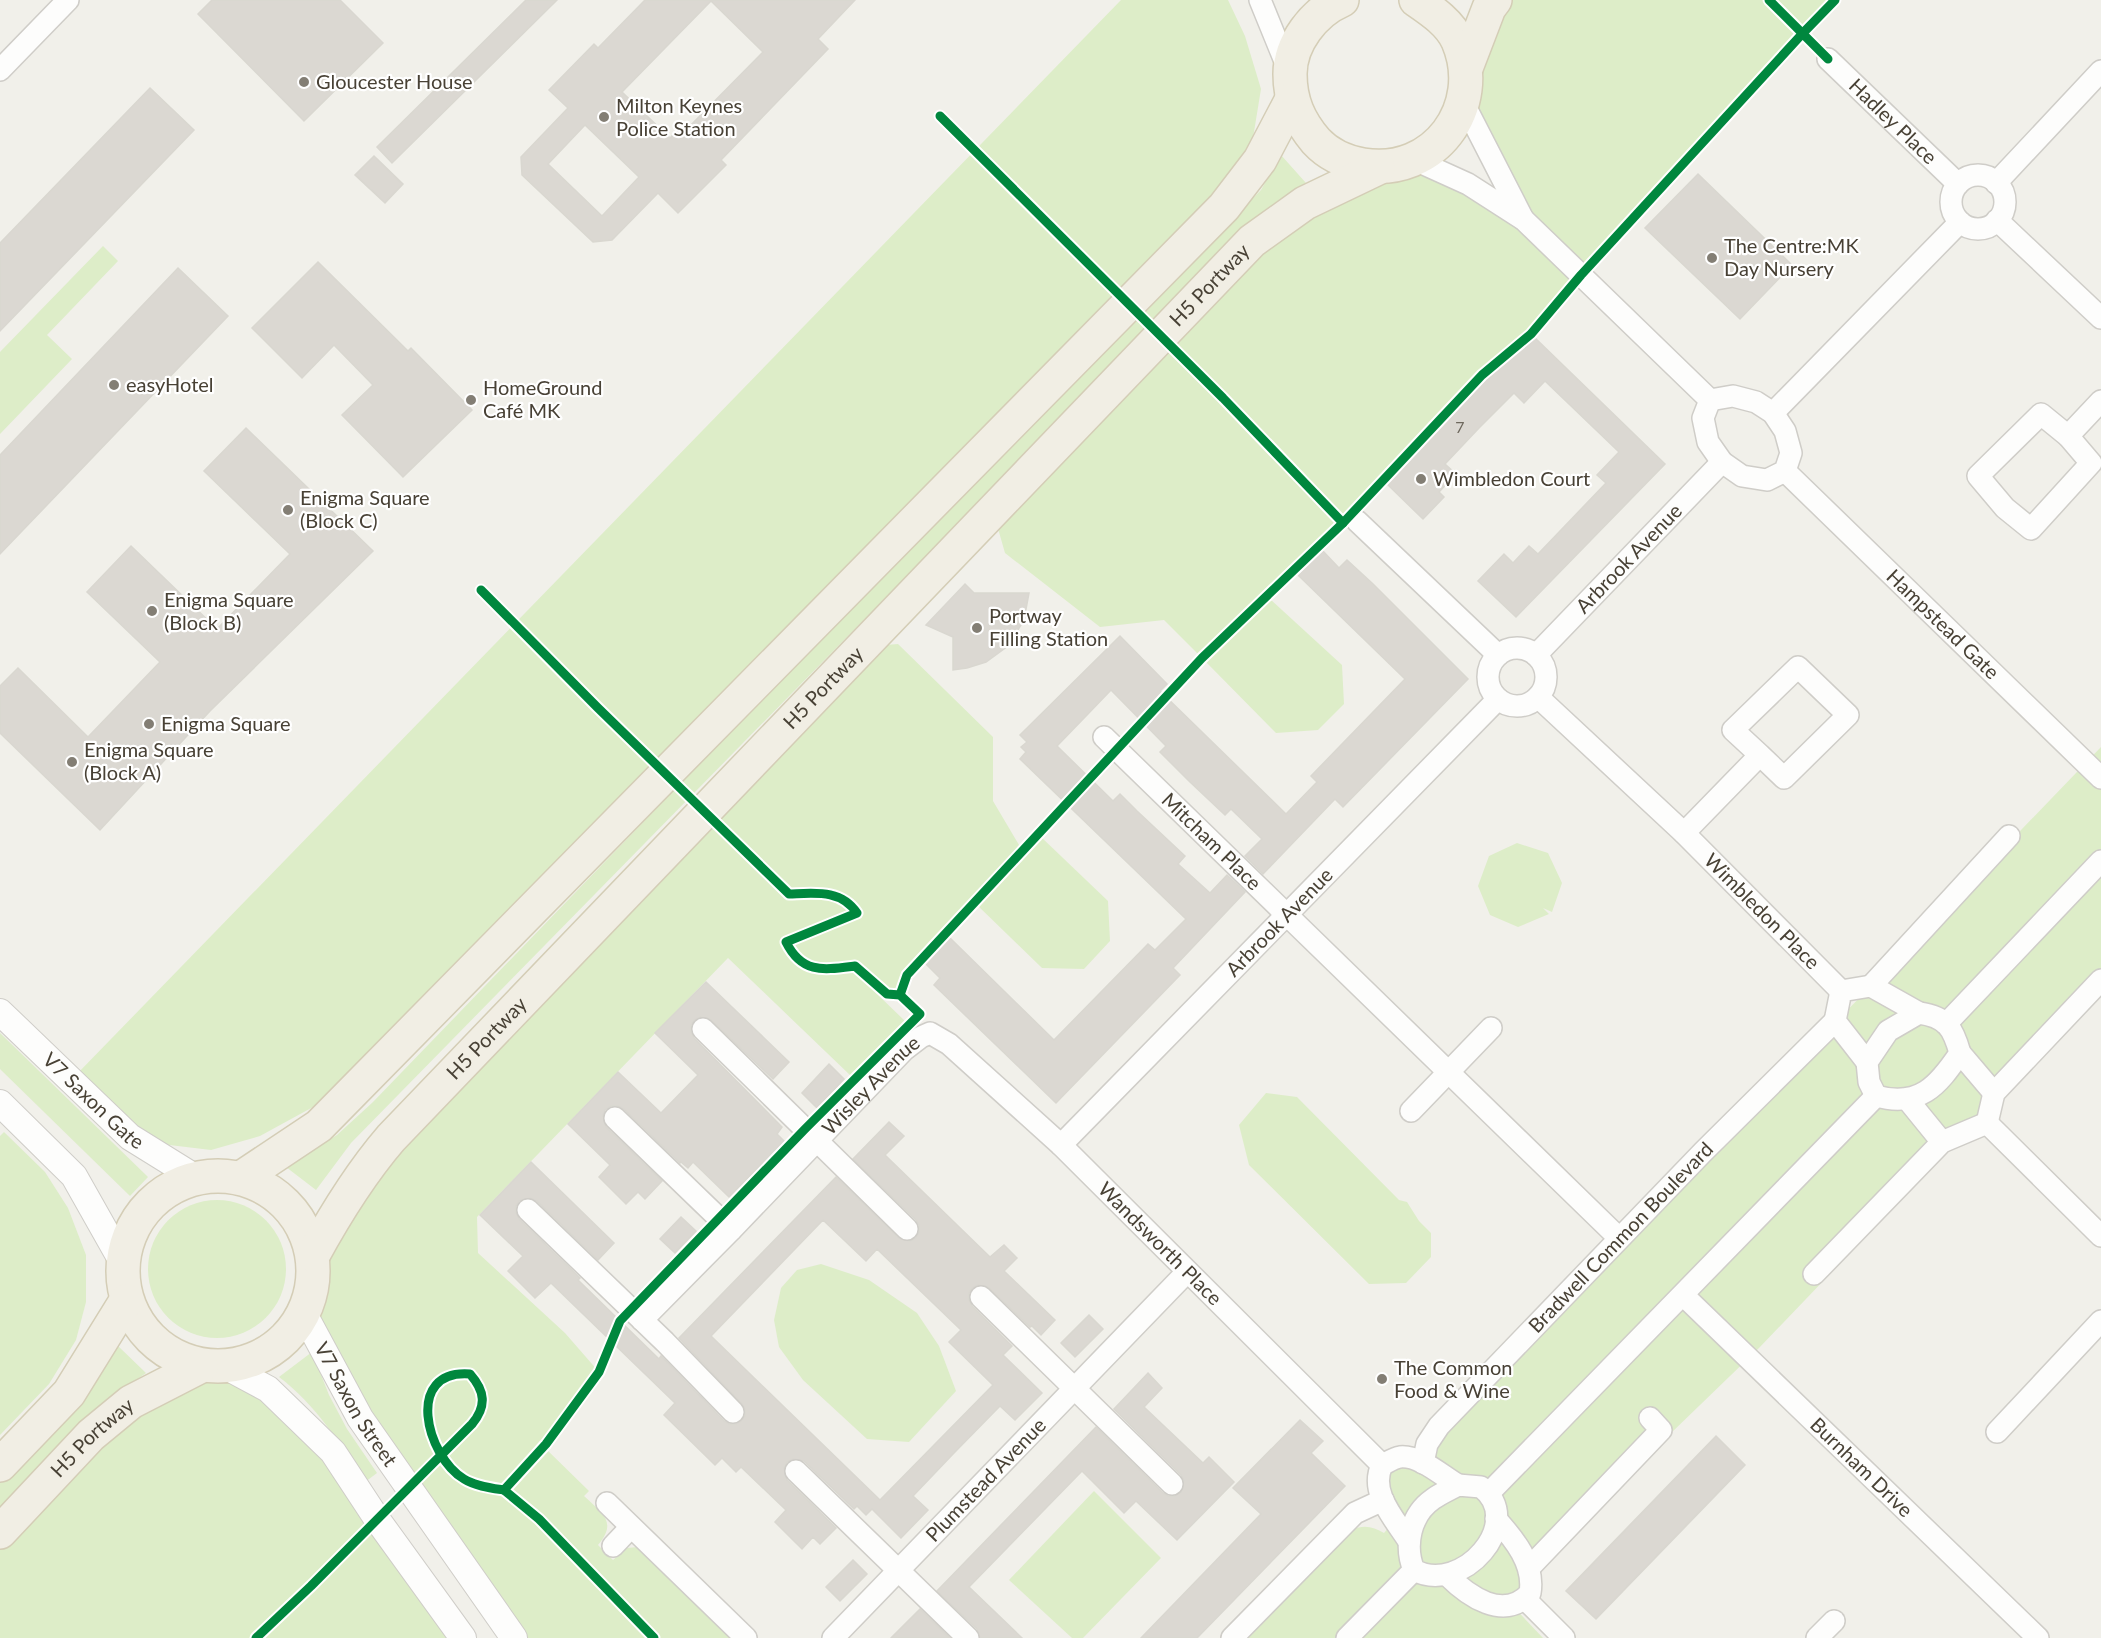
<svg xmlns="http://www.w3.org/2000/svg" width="2101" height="1638" font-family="Lato,sans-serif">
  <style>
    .green { fill: #ddedc8 }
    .building { fill: #dbd8d2; stroke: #d9d7d0; stroke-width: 1.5; fill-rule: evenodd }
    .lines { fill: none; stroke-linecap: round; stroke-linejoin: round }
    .minor-casing { stroke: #cfcdc8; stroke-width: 24 }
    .tertiary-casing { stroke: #cfcdc8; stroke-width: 28 }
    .primary-casing { stroke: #d4cdb6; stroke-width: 36 }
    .minor { stroke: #fdfdfc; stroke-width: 21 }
    .tertiary { stroke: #fdfdfc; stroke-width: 26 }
    .primary { stroke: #f1eee4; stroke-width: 33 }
    .cycleway-casing { stroke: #fff; stroke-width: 13 }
    .cycleway { stroke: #00873e; stroke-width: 9 }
    .poi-dot { fill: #837e74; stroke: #fff; stroke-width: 2 }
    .labels { text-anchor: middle; stroke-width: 4.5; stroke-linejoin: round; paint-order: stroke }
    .number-label { font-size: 16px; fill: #6e685d }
    .poi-label { font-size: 20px; fill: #484135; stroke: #fff; text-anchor: start }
    .street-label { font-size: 20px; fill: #484135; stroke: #fff }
  </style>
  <rect width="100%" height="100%" fill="#f1f0ea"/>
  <!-- green -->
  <g class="green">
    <path d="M1121,0H1228L1245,36L1261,89L1253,138L1219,194L324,1101L260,1136L211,1150L161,1144L120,1117L76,1075Z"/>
    <path d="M1495,0H1835L1803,33L1581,275L1531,334L1482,375L1343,523L1202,658L1164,620L1100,627L1005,553L993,511L1252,241L1415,160L1523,219L1463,102Z"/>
    <path d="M1281,155L1306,183L1276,202L1189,288L351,1143L316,1190L286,1167L337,1135L373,1102L738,724L1261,190Z"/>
    <path d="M103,246L118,261L47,335L72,359L0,434V352Z"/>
    <path d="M1270,599L1342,665L1344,704L1318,730L1276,733L1204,660Z"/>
    <path d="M898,644L993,737V801L1022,850L907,974L900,995L887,994L879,988L875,992L905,1021L851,1076L728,958L477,1217L478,1253L565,1333L599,1372L544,1447L589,1491L584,1496C602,1513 618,1522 598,1545L613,1560L627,1548L638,1547L734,1638H514L304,1314L313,1285V1255L335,1213L862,647Z"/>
    <path d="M2101,747V991L1759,1348L1520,1579L1519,1589L1505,1598L1543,1638H1245L1350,1531C1362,1524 1373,1526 1384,1533L1402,1512L1388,1489V1474L1393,1469L1400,1467L1871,986Z"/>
    <path d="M1040,836L1108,901L1110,941L1084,969L1042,968L975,903Z"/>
    <path d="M1517,843L1548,853L1562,883L1552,912L1543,908L1549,914L1518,927L1490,915L1478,886L1489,856Z"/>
    <path d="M0,1033L148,1177L130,1196L0,1069Z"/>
    <path d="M1266,1093L1297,1097L1399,1200L1407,1202L1419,1221L1431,1233V1257L1406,1283L1369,1284L1249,1165L1239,1125Z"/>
    <path d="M4,1132L45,1172L68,1208L86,1255V1302L76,1340L49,1384L0,1435V1136Z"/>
    <circle cx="217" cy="1269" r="69"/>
    <path d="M821,1264L869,1280L917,1313L939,1346L956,1391L909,1442L867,1439L803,1380L779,1347L774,1320L781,1288L797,1270Z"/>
    <path d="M118,1346L146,1373L113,1396L0,1510V1483L99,1378Z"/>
    <path d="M312,1352L329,1395L347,1429L377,1473L365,1482C340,1443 316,1405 279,1377Z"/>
    <path d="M201,1366L268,1389L464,1638H0V1532L91,1435Z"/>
    <path d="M1094,1491L1161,1558L1083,1638H1072L1009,1580Z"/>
  </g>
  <!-- building -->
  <g class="building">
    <path d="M212,0H340L383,43L304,121L198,14Z"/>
    <path d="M526,0H557L392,163L377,147Z"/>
    <path d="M645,0H855L818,39L828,49L721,160L726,165L678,213L658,193L612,240L593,242L522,175L521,157L568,108L549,90L594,44L598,48ZM711,1L763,52L686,130L682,126L670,138L622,92ZM585,125L639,177L602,216L548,164Z"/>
    <path d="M150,88L194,130L0,331V243Z"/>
    <path d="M374,156L403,184L385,203L355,175Z"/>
    <path d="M1698,174L1792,265L1740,319L1645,228Z"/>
    <path d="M318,262L408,351L411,348L472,410L403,477L342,415L373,385L334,345L302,378L252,328Z"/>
    <path d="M178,268L228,316L0,554V455Z"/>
    <path d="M1531,334L1665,464L1516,617L1478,581L1504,554L1513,563L1529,546L1538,554L1606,483L1597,475L1619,452L1545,381L1524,403L1514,393L1479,428L1445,464L1456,474L1439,492L1444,497L1423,519L1386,483Z"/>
    <path d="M246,428L373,551L210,711L100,830L0,733V686L18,668L88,737L160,662L87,592L131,546L217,629L290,554L204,471Z"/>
    <path d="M1322,550L1339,568L1347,560L1372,583L1468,679L1343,807L1335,799L1263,874L1245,856L1262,839L1231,809L1225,815L1190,782L1160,752L1166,746L1111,690L1087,715L1057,746L1113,801L1120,794L1137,811L1185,856L1178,864L1210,893L1227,875L1245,892L1173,968L1180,975L1056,1103L934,985L940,978L923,961L948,936L1054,1040L1148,944L1155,950L1186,919L1020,759L1026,752L1021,747L1027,742L1020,735L1120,636L1167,684L1160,691L1286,814L1317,782L1311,776L1405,679L1298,575Z"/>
    <path d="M965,584L974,593H1029L1024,620L1008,646L986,662L967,668L953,670V637L926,625Z"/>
    <path d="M706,982L789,1062L773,1079L711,1020L700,1017L694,1020L691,1025V1032L694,1038L782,1127L777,1134L784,1141L729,1197L693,1162L688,1168L681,1162L680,1163L624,1109L618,1106H611L605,1110L603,1116L606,1127L662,1181L645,1199L638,1192L626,1204L599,1177L610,1165L568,1124L618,1072L661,1113L698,1075L655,1033Z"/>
    <path d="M829,1064L844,1079L817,1108L802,1093Z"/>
    <path d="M889,1122L904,1136L885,1155L990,1257L1004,1245L1017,1258L1004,1271L1055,1320L1041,1335L1032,1326L1030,1327L989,1288L978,1285L972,1288L969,1293V1300L972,1306L1012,1346L1003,1355L1042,1393L1015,1420L1000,1406L954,1453L913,1496L928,1510L901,1538L872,1509L866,1515L857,1506L854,1509L804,1461L793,1459L787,1462L784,1468L787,1480L836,1528L820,1544L813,1537L802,1549L775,1522L786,1510L741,1467L736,1472L722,1458L715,1465L664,1415L675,1403L551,1283L535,1298L508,1271L523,1256L480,1215L531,1162L614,1243L598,1260L537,1201L530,1198L519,1201L516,1206V1213L519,1219L580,1278L578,1280L659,1359L661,1356L724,1421L729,1424H736L741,1421L745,1416V1409L742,1404L679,1338L836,1177L899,1238L910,1241L916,1238L919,1232V1225L916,1220L853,1159ZM823,1220L866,1261L877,1249L961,1330L949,1342L993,1385L880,1500L711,1336Z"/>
    <path d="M681,1217L696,1231L675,1253L660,1239Z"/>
    <path d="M1089,1315L1103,1329L1075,1357L1061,1343Z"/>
    <path d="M1148,1373L1162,1388L1144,1407L1203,1463L1209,1457L1234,1482L1177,1540L1136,1501L1124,1513L1082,1471L969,1587L1022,1638H980L977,1629L937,1591L1096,1427L1163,1493L1168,1496H1175L1181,1492L1184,1481L1181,1475L1114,1409Z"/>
    <path d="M1300,1420L1323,1441L1311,1453L1345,1486L1197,1638H1141L1261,1514L1233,1488Z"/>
    <path d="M1716,1436L1745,1465L1596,1619L1566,1591Z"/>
    <path d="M853,1560L867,1574L840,1601L826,1587Z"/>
    <path d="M920,1609L950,1638H891Z"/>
  </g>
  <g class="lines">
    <defs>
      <g id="minor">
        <path d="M1260,0L1289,71"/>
        <path id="s1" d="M1828,59L1958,184"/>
        <path d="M0,70L68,0"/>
        <path d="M1463,102L1523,219"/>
        <path d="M1415,160L1468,184L1524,220L1710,400"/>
        <circle cx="1978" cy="202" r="27"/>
        <path d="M1996,183L2101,71"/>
        <path d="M1997,220L2101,318"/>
        <path d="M1733,396L1756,402L1773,413L1785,431L1791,453L1785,471L1767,480L1742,476L1722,462L1708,442L1703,418L1710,400Z"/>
        <path d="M1773,413L1960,222"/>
        <path d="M2041,414L2068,436L2091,463L2031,529L2005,508L1978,476Z"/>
        <path d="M2068,436L2101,401"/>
        <path id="s2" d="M1785,471L2101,778"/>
        <path d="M1357,521L1498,655"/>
        <circle cx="1517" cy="677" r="29"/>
        <path id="s3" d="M1536,655L1722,462"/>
        <path id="s4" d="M1538,697L1684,833L1841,991"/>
        <path id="s5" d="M1104,737L1619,1238"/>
        <path d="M1684,833L1760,755L1733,730L1798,667L1848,715L1784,778L1760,755"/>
        <path d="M1871,986L2009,836"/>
        <path d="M1919,1013C1947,1017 1953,1028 1960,1053C1938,1086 1919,1108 1876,1096L1869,1082L1867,1062L1888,1031Z"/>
        <path d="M1946,1024L2101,861"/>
        <path d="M703,1029L907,1229"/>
        <path d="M1960,1053L1994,1093"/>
        <path d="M1867,1062L1835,1021L1841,991L1871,986L1919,1013"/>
        <path d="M1907,1099L1942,1142"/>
        <path d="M1411,1111L1491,1028"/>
        <path d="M615,1118L731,1230"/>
        <path d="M1987,1123L1994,1093L2101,980"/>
        <path d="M1987,1123L2101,1236"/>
        <path id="s6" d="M1061,1145L1498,699"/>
        <path d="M528,1210L665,1342L733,1412"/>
        <path d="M1814,1274L1942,1142L1987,1123"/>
        <path id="s7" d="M1683,1295L2038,1638"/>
        <path d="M981,1297L1172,1484"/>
        <path id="s8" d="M642,1320L731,1230L904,1050L921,1037L930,1033L949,1044L1061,1145L1382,1465"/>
        <path d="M1997,1432L2101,1321"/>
        <path id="s9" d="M1423,1463L1427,1444L1439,1426L1703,1152L1835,1021"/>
        <path d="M796,1471L968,1638"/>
        <path d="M1458,1485L1481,1487C1527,1522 1462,1596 1414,1570C1404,1546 1410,1515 1433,1499C1440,1494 1449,1490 1458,1485Z"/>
        <path d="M1489,1493L1876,1096"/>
        <path d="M607,1503L746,1638"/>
        <path d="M1408,1540C1394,1518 1369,1492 1382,1465C1388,1462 1394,1458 1400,1457C1420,1455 1442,1476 1458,1485"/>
        <path d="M613,1546L631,1527"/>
        <path d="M1529,1568L1661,1430L1650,1418"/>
        <path d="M1447,1575C1468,1596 1504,1622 1530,1593C1535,1564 1514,1539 1496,1519"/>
        <path d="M1525,1599L1564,1638"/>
        <path id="s10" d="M833,1638L1187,1272"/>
        <path d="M1232,1638L1355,1513L1383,1500"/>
        <path d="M1347,1638L1414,1570"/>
        <path d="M1817,1638L1834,1621"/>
      </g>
      <g id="tertiary">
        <path id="s11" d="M0,1012L130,1137L196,1178"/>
        <path d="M0,1103L74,1176L122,1261"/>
        <path id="s12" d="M304,1314L360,1418L514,1638"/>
        <path d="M227,1367L268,1389L333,1452L379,1522L463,1638"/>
      </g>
      <g id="primary">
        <path d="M1342,0C1314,12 1290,43 1290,74C1290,101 1299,121 1316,141C1328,154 1345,162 1363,165C1434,177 1486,107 1458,41C1450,23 1432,11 1416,0"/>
        <path d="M1466,68L1489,8L1495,0"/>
        <circle cx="218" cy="1271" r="95"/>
        <path d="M241,1178L319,1126L1224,207L1260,160L1292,99"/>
        <path id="s13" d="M313,1255C336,1213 360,1174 391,1138L1252,241L1305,203L1378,168"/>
        <path d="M0,1465L69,1393L126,1301"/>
        <path id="s14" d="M0,1532L91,1435L131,1402L201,1366"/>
      </g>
    </defs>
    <!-- minor casing -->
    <use href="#minor" class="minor-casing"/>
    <!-- tertiary casing -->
    <use href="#tertiary" class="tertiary-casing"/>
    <!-- primary casing -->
    <use href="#primary" class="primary-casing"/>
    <!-- minor -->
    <use href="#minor" class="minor"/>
    <!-- tertiary -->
    <use href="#tertiary" class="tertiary"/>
    <!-- primary -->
    <use href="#primary" class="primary"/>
    <defs>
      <g id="cycleway">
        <path d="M1769,0L1828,59"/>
        <path d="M940,116L1223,398L1343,523"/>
        <path d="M900,995L907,975L1202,658L1343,523L1482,375L1531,334L1581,275L1803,33L1835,0"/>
        <path d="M504,1490L539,1519L654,1638"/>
        <path d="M256,1638L311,1586L472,1424C487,1406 485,1391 470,1374C404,1369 426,1456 464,1479C475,1486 491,1488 504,1490L546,1444L599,1372L620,1321L805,1129L920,1014L900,995L887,994L855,966C823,970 802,974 786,942L857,913C841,889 815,893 789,894L598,708L481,590"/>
      </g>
    </defs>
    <!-- cycleway casing -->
    <use href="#cycleway" class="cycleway-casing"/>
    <!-- cycleway -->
    <use href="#cycleway" class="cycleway"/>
  </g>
  <!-- markers -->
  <g class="poi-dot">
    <circle cx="304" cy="82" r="6"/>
    <circle cx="604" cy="117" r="6"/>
    <circle cx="1712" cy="258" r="6"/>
    <circle cx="114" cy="385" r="6"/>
    <circle cx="471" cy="400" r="6"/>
    <circle cx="1421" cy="479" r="6"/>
    <circle cx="288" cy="510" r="6"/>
    <circle cx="152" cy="611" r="6"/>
    <circle cx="977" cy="628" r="6"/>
    <circle cx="149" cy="724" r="6"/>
    <circle cx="72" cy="762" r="6"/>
    <circle cx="1382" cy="1379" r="6"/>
  </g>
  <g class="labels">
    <!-- number labels -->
    <g class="number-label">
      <text x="1460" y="433">7</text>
    </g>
    <!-- poi labels -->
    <g class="poi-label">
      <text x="316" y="89">Gloucester House</text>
      <text x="616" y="113">Milton Keynes<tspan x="616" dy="23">Police Station</tspan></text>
      <text x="1724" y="253">The Centre:MK<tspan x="1724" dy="23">Day Nursery</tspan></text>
      <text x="126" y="392">easyHotel</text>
      <text x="483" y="395">HomeGround<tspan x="483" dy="23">Café MK</tspan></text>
      <text x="1433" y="486">Wimbledon Court</text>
      <text x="300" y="505">Enigma Square<tspan x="300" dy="23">(Block C)</tspan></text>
      <text x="164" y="607">Enigma Square<tspan x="164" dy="23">(Block B)</tspan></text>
      <text x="989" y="623">Portway<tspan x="989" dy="23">Filling Station</tspan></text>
      <text x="161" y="731">Enigma Square</text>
      <text x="84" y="757">Enigma Square<tspan x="84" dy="23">(Block A)</tspan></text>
      <text x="1394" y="1375">The Common<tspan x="1394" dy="23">Food &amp; Wine</tspan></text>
    </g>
    <!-- street labels -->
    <g class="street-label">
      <text dy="7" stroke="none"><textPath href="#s1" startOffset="90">Hadley Place</textPath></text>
      <text dy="7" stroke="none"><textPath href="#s13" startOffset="1323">H5 Portway</textPath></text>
      <text dy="7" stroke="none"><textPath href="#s3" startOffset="134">Arbrook Avenue</textPath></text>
      <text dy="7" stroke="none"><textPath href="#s2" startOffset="220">Hampstead Gate</textPath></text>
      <text dy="7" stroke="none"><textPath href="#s13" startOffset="765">H5 Portway</textPath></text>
      <text dy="7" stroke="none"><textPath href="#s5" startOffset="150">Mitcham Place</textPath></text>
      <text dy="7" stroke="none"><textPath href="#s4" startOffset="310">Wimbledon Place</textPath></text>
      <text dy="7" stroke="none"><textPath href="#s6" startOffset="312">Arbrook Avenue</textPath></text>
      <text dy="7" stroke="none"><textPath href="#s13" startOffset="279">H5 Portway</textPath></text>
      <text dy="7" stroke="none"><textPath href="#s8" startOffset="328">Wisley Avenue</textPath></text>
      <text dy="7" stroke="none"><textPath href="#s11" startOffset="129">V7 Saxon Gate</textPath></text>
      <text dy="7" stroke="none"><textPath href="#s9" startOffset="303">Bradwell Common Boulevard</textPath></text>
      <text dy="7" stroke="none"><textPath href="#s8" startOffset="720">Wandsworth Place</textPath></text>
      <text dy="7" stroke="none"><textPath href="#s12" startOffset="104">V7 Saxon Street</textPath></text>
      <text dy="7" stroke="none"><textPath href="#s14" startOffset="132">H5 Portway</textPath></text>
      <text dy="7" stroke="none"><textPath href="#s7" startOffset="248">Burnham Drive</textPath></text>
      <text dy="7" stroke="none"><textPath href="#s10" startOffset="220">Plumstead Avenue</textPath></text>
    </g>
  </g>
</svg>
